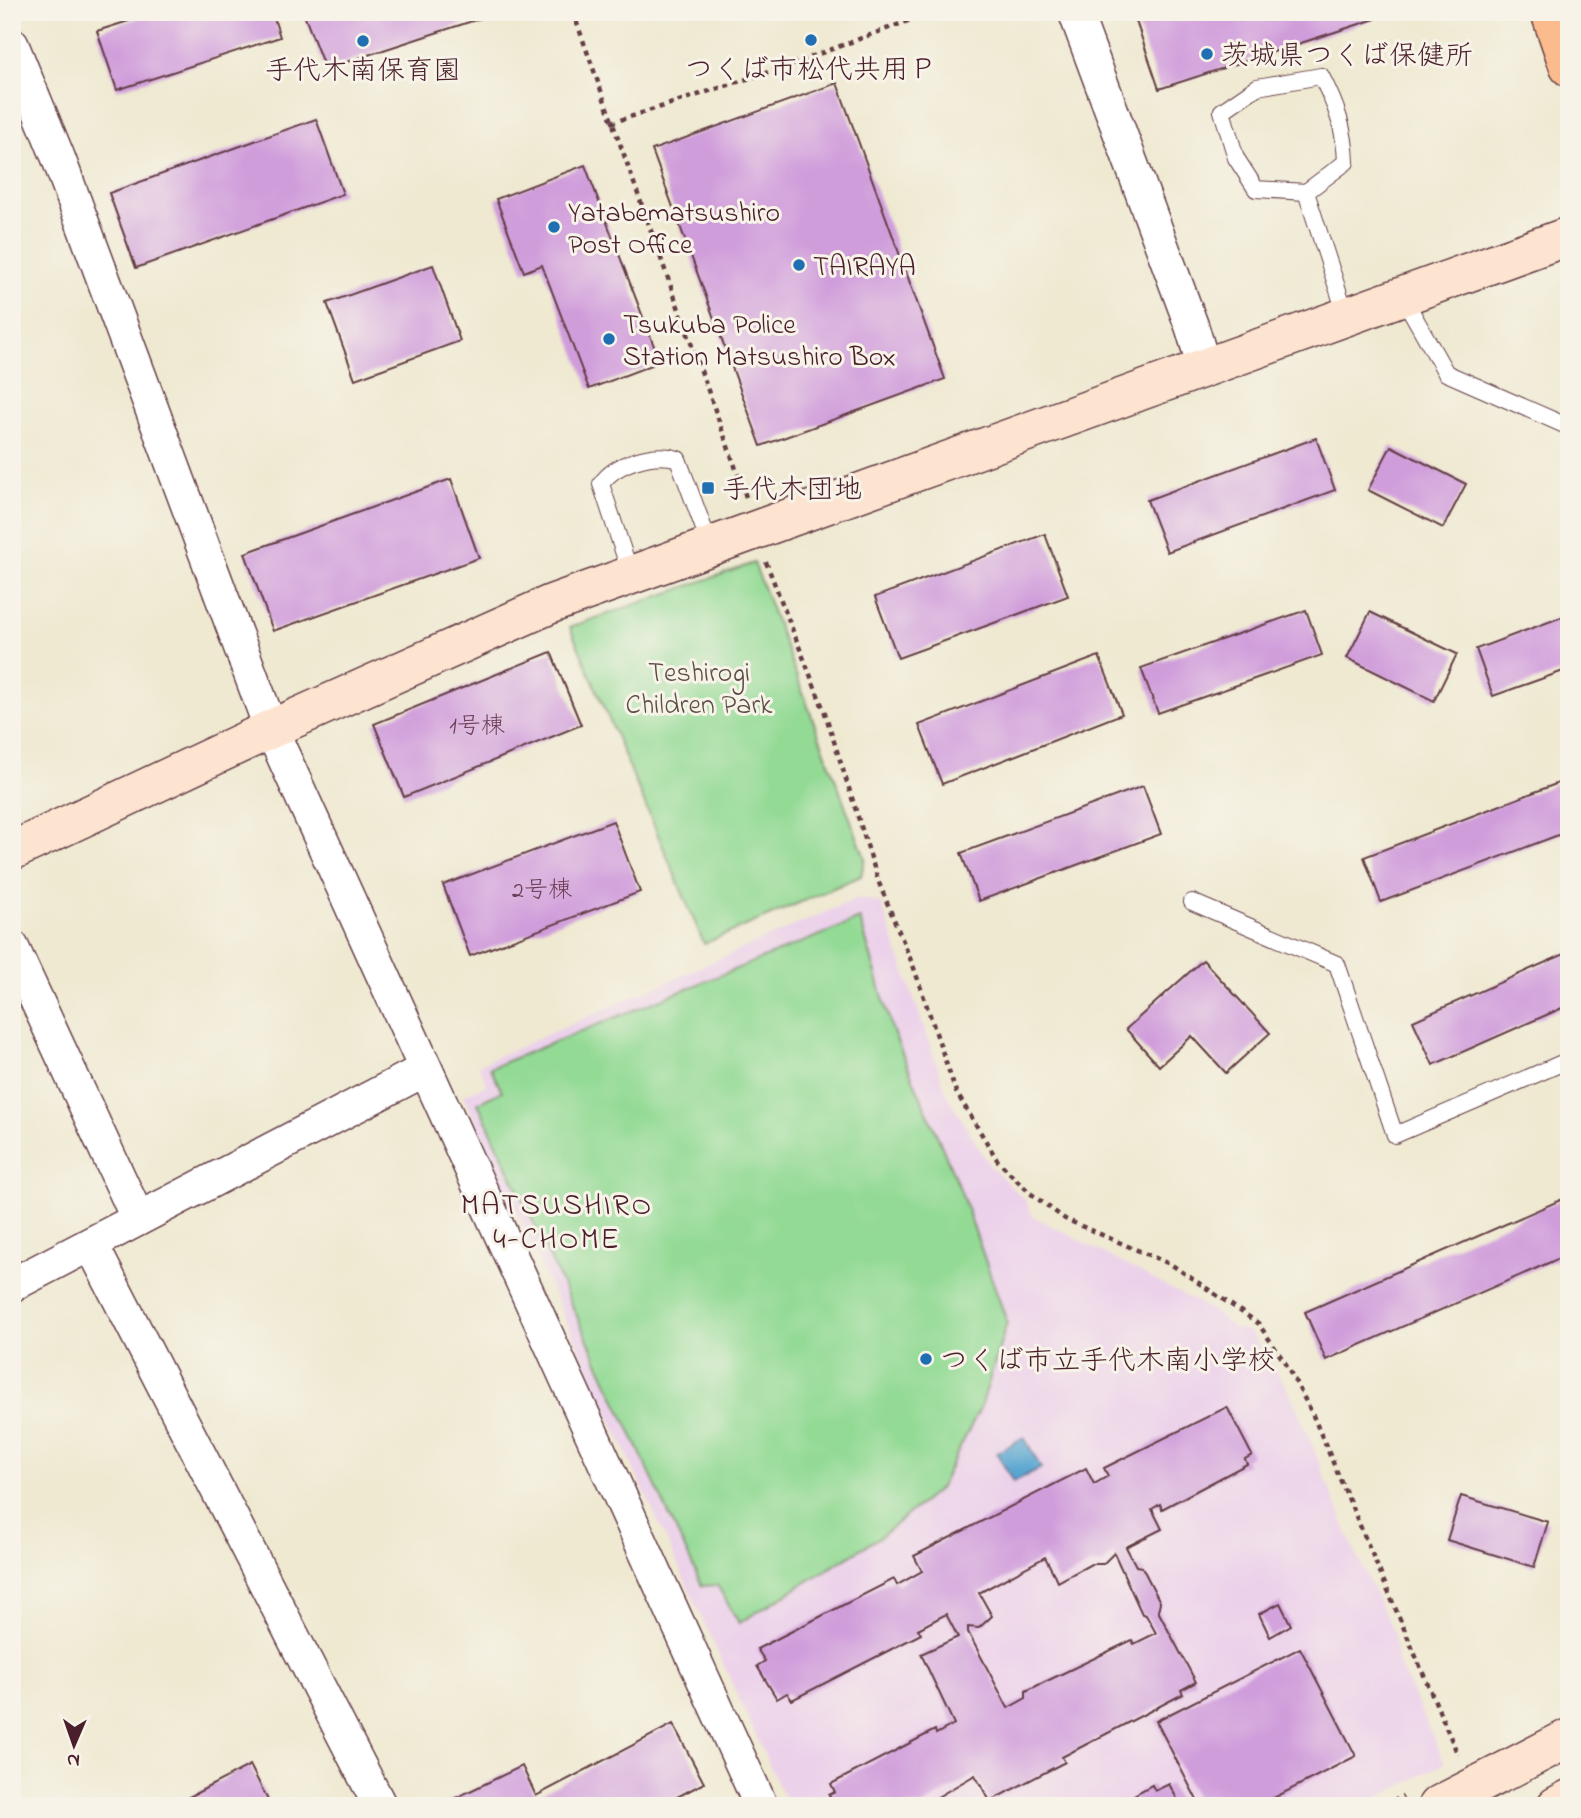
<svg xmlns="http://www.w3.org/2000/svg" width="1581" height="1818" font-family="'Indie Flower','Klee One',sans-serif">
  <style>
    .built { fill: #ecd1ea }
    .green { fill: #93da94; stroke: #6e7c60; stroke-width: 2 }
    .water { fill: #57a4d0; stroke: #50627e; stroke-width: 2 }
    .building { fill: #d09ddb; fill-rule: evenodd }
    .lines { fill: none; stroke-linecap: round; stroke-linejoin: round }
    .lane-casing { stroke: #633d44; stroke-width: 18 }
    .street-casing { stroke: #633d44; stroke-width: 36 }
    .secondary-casing { stroke: #633d44; stroke-width: 41 }
    .highway-casing { stroke: #633d44; stroke-width: 41 }
    .path { stroke: #633d44; stroke-width: 4.5; stroke-dasharray: 5 5; stroke-linecap: butt }
    .lane { stroke: #fff; stroke-width: 16 }
    .street { stroke: #fff; stroke-width: 33 }
    .secondary { stroke: #fde4d1; stroke-width: 38 }
    .highway { stroke: #fbbb8c; stroke-width: 38 }
    .poi-dot { fill: #1f6fb2; stroke: #f7f3e8; stroke-width: 2.5 }
    .labels { text-anchor: middle; stroke-width: 6; stroke-linejoin: round; paint-order: stroke }
    .number-label { font-size: 24px; fill: #6c3e57 }
    .poi-label { font-size: 28px; fill: #4a1f2b; stroke: #f7f3e8; text-anchor: start }
    .park-label { font-size: 28px; fill: #5c4e45; stroke: #f7f3e8 }
    .neighbourhood-label { font-size: 30px; letter-spacing: 2px; fill: #4a1f2b; stroke: #f7f3e8 }
  </style>
  <rect width="100%" height="100%" fill="#f7f3e8"/>
  <filter id="ink" filterUnits="userSpaceOnUse"><feTurbulence type="fractalNoise" baseFrequency=".0143" numOctaves="2"/><feDisplacementMap in="SourceGraphic" scale="14" xChannelSelector="R" yChannelSelector="G"/><feConvolveMatrix kernelMatrix="1 2 1 2 8 2 1 2 1" color-interpolation-filters="sRGB"/></filter>
  <filter id="wash" filterUnits="userSpaceOnUse"><feTurbulence type="fractalNoise" baseFrequency=".00686" numOctaves="4" result="noise"/><feDisplacementMap in="SourceGraphic" scale="28" xChannelSelector="R" yChannelSelector="G"/><feGaussianBlur stdDeviation="1.57" result="paint"/><feColorMatrix in="noise" values="0 0 0 0 0 0 0 0 0 0 0 0 0 0 0 0 0 1.4 0 .05"/><feComposite in="paint" operator="in"/></filter>
  <g filter="url(#wash)">
    <rect width="100%" height="100%" fill="#efe9d1"/>
    <!-- built -->
    <path class="built" d="M858,898L881,903L948,1097L990,1166L1026,1201L1033,1216L1211,1310L1233,1328L1250,1332L1286,1386L1299,1413L1355,1552L1394,1634L1397,1660L1445,1763L1362,1806H788L463,1095L487,1085L478,1065Z"/>
    <!-- green -->
    <g class="green">
      <path d="M754,563L865,858L861,876L704,944L570,627Z"/>
      <path d="M860,919L893,1032L960,1189L1007,1322L982,1404L939,1489L880,1537L739,1623L717,1585L702,1586L478,1103L502,1091L490,1068Z"/>
    </g>
    <!-- water -->
    <path class="water" d="M1024,1437L1041,1468L1013,1482L997,1453Z"/>
    <g id="blocks">
      <!-- building -->
      <g class="building">
        <path d="M157,12H272L280,37L117,90L97,31Z"/>
        <path d="M303,12H497V13L325,69Z"/>
        <path d="M1133,12H1373L1375,19L1159,89Z"/>
        <path d="M837,83L945,379L761,446L652,150Z"/>
        <path d="M316,119L343,194L136,268L109,193Z"/>
        <path d="M585,165L660,362L589,389L542,265L524,272L496,199Z"/>
        <path d="M433,265L460,341L355,379L327,303Z"/>
        <path d="M1316,438L1335,490L1167,552L1147,500Z"/>
        <path d="M1391,446L1466,484L1443,528L1368,490Z"/>
        <path d="M451,479L479,558L273,631L245,553Z"/>
        <path d="M1045,534L1068,596L898,658L875,597Z"/>
        <path d="M1306,610L1322,655L1158,713L1141,668Z"/>
        <path d="M1370,612L1457,654L1434,701L1347,658Z"/>
        <path d="M1562,617L1569,634V669L1493,696L1476,649Z"/>
        <path d="M551,652L581,725L404,797L374,724Z"/>
        <path d="M1099,656L1122,714L942,784L919,725Z"/>
        <path d="M1569,779V831L1381,902L1364,857Z"/>
        <path d="M1143,786L1161,834L979,901L961,853Z"/>
        <path d="M613,821L640,892L470,956L443,885Z"/>
        <path d="M1569,952V1005L1433,1065L1413,1021Z"/>
        <path d="M1203,960L1270,1033L1226,1073L1192,1036L1159,1066L1126,1029Z"/>
        <path d="M1565,1198L1569,1206V1254L1326,1360L1305,1312Z"/>
        <path d="M1227,1407L1252,1455L1245,1459L1247,1464L1162,1509L1160,1504L1152,1509L1162,1529L1126,1547L1136,1566L1142,1567L1160,1602L1158,1611L1196,1682L1181,1690L1183,1694L1062,1757L1065,1762L990,1801L975,1775L922,1806H835L829,1795L835,1792L831,1784L935,1730L936,1734L954,1724L921,1654L958,1637L946,1614L918,1629L921,1634L792,1700L787,1693L777,1699L757,1666L765,1661L757,1649L894,1579L897,1585L922,1571L914,1556L1086,1468L1094,1484L1108,1476L1104,1468ZM1114,1553L1142,1614L1146,1615L1156,1633L1134,1644L1132,1640L1026,1691V1698L1008,1708L968,1632V1627L979,1628L992,1616L979,1593L1045,1557L1058,1582L1091,1564H1103Z"/>
        <path d="M1461,1496L1548,1522L1534,1567L1447,1540Z"/>
        <path d="M1280,1603L1291,1625L1270,1637L1259,1614Z"/>
        <path d="M1300,1648L1356,1756L1258,1806H1200L1156,1721Z"/>
        <path d="M673,1724L704,1783L660,1806H439L522,1766L536,1796Z"/>
        <path d="M250,1765L271,1806H172Z"/>
        <path d="M1169,1784L1181,1806H1140L1134,1795L1152,1785L1155,1791Z"/>
      </g>
    </g>
  </g>
  <g filter="url(#ink)">
    <use href="#blocks" fill-opacity="0" stroke="#633d44" stroke-width="2"/>
    <g class="lines">
      <defs>
        <g id="lane">
          <path d="M1306,192L1346,162C1345,129 1336,105 1321,76L1257,87L1222,111L1236,158L1256,189L1306,192L1347,318"/>
          <path d="M1403,297L1446,373L1569,427"/>
          <path d="M631,575L601,484C615,463 654,451 678,459L710,545"/>
          <path d="M1192,902L1337,964L1395,1135L1569,1060"/>
        </g>
        <g id="street">
          <path d="M1075,12L1192,327L1204,367"/>
          <path d="M12,45L58,157L271,729L761,1806"/>
          <path d="M12,947L138,1219"/>
          <path d="M91,1244L380,1806"/>
          <path d="M12,1285L424,1070"/>
        </g>
        <g id="secondary">
          <path d="M12,851L271,729L551,604L1569,236"/>
          <path d="M1437,1806L1569,1738"/>
          <path d="M1556,1806L1569,1799"/>
        </g>
        <path id="highway" d="M1550,12L1569,67"/>
      </defs>
      <!-- lane casing -->
      <use href="#lane" class="lane-casing"/>
      <!-- street casing -->
      <use href="#street" class="street-casing"/>
      <!-- secondary casing -->
      <use href="#secondary" class="secondary-casing"/>
      <!-- highway casing -->
      <use href="#highway" class="highway-casing"/>
      <!-- path -->
      <g class="path">
        <path d="M573,12L746,497"/>
        <path d="M611,123L781,68L932,12"/>
        <path d="M766,562L825,713L879,883L914,968L956,1092L998,1161L1030,1193L1065,1219L1172,1265L1258,1323L1286,1364L1311,1411L1458,1755"/>
        <path d="M1384,1806L1403,1796"/>
      </g>
      <!-- lane -->
      <use href="#lane" class="lane"/>
      <!-- street -->
      <use href="#street" class="street"/>
      <!-- secondary -->
      <use href="#secondary" class="secondary"/>
      <!-- highway -->
      <use href="#highway" class="highway"/>
    </g>
  </g>
  <!-- markers -->
  <g class="poi-dot">
    <circle cx="811" cy="40" r="7"/>
    <circle cx="363" cy="41" r="7"/>
    <circle cx="1207" cy="54" r="7"/>
    <circle cx="554" cy="227" r="7"/>
    <circle cx="799" cy="265" r="7"/>
    <circle cx="609" cy="339" r="7"/>
    <rect x="701" y="481" width="14" height="14" rx="3.5"/>
    <circle cx="926" cy="1359" r="7"/>
  </g>
  <g class="labels">
    <!-- number labels -->
    <g class="number-label">
      <text x="477" y="733">1号棟</text>
      <text x="542" y="897">2号棟</text>
    </g>
    <!-- poi labels -->
    <g class="poi-label">
      <text x="1221" y="64">茨城県つくば保健所</text>
      <text x="811" y="78" text-anchor="middle">つくば市松代共用Ｐ</text>
      <text x="363" y="79" text-anchor="middle">手代木南保育園</text>
      <text x="568" y="221">Yatabematsushiro<tspan x="568" dy="32">Post Office</tspan></text>
      <text x="813" y="275">TAIRAYA</text>
      <text x="623" y="333">Tsukuba Police<tspan x="623" dy="32">Station Matsushiro Box</tspan></text>
      <text x="722" y="498">手代木団地</text>
      <text x="940" y="1369">つくば市立手代木南小学校</text>
    </g>
    <!-- park labels -->
    <g class="park-label">
      <text x="699" y="681">Teshirogi<tspan x="699" dy="32">Children Park</tspan></text>
    </g>
    <!-- neighbourhood labels -->
    <g class="neighbourhood-label">
      <text x="557" y="1214">MATSUSHIRO<tspan x="557" dy="34">4-CHOME</tspan></text>
    </g>
  </g>
  <!-- margin -->
  <rect width="1581" height="1818" fill="none" stroke="#f7f3e8" stroke-width="42"/>
  <!-- north arrow -->
  <g transform="translate(74 1745) rotate(182)" stroke="#f7f3e8" stroke-width="5" paint-order="stroke">
  <path d="M0-5L12 26L0 18L-12 26Z" fill="#4a1f2b"/>
  <text y="-10" font-size="19" font-weight="bold" text-anchor="middle" fill="#4a1f2b">N</text>
  </g>
</svg>
